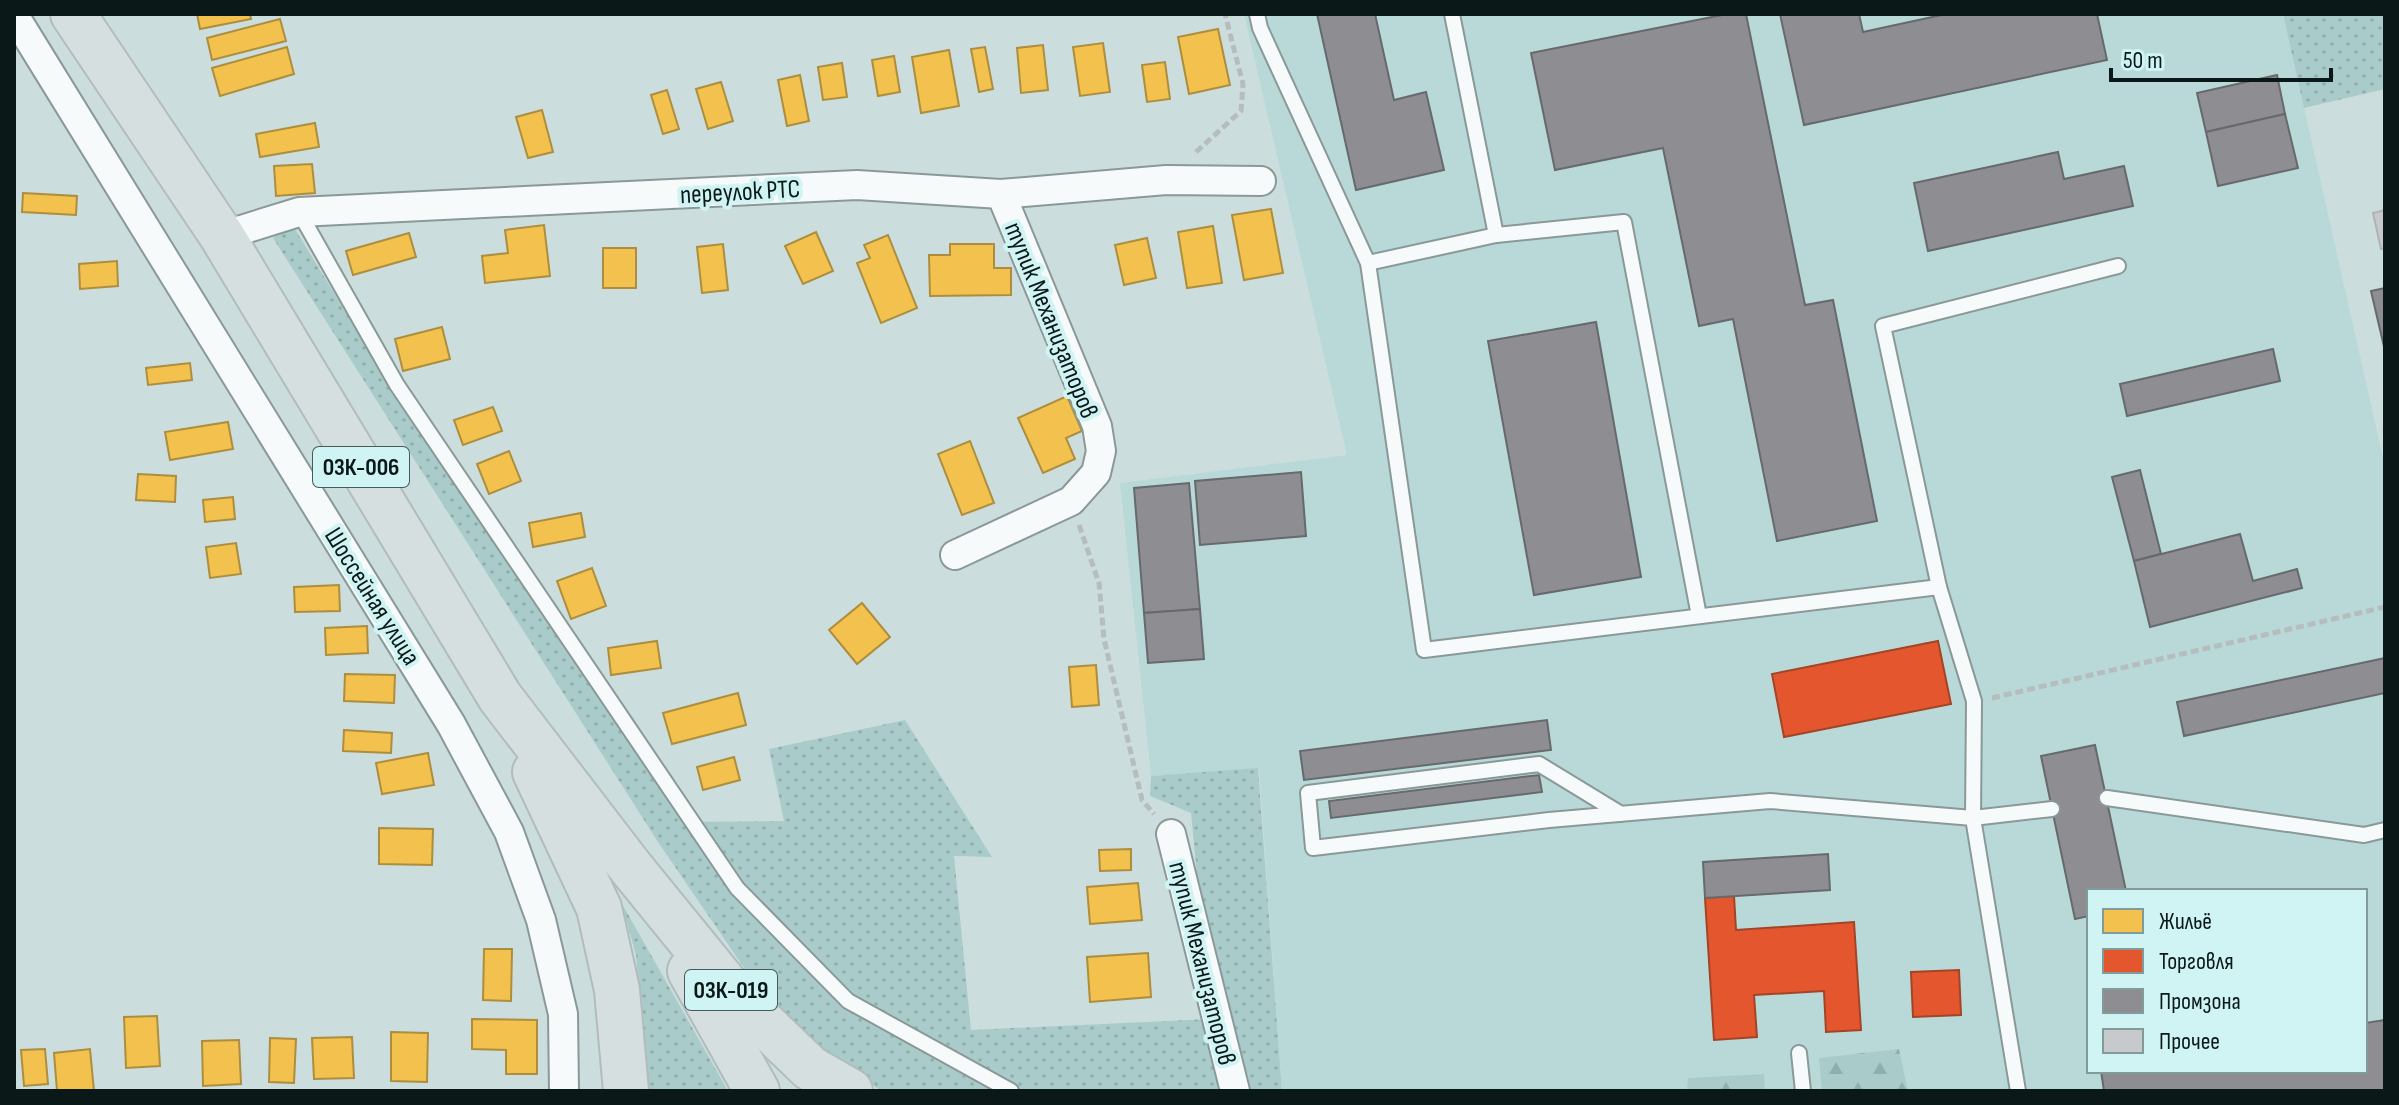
<svg xmlns="http://www.w3.org/2000/svg" width="2399" height="1105" font-family="'Sofia Sans Condensed',sans-serif">
  <style>
    .built { fill: #b9d9d9; fill-rule: evenodd }
    .grass { fill: url(#grass-dots) }
    .forest { fill: url(#forest-firs) }
    .homes { fill: #f2c14e; stroke: #ad8e3e; stroke-width: 2 }
    .shops { fill: #e4572e; stroke: #a34427; stroke-width: 2 }
    .industry { fill: #8d8d92; stroke: #666a6d; stroke-width: 2 }
    .building { fill: #c7cacc; stroke: #b0b4b5; stroke-width: 2 }
    .lines { fill: none; stroke-linecap: round; stroke-linejoin: round }
    .service-casing { stroke: #8a9998; stroke-width: 18 }
    .minor-casing { stroke: #8a9998; stroke-width: 32 }
    .primary-casing { stroke: #b3bcbc; stroke-width: 48 }
    .path { stroke: #b5bdbd; stroke-width: 5; stroke-dasharray: 8 4; stroke-linecap: butt }
    .service { stroke: #f7fafa; stroke-width: 14 }
    .minor { stroke: #f7fafa; stroke-width: 28 }
    .primary { stroke: #d5dfdf; stroke-width: 44 }
    .labels { text-anchor: middle; stroke-width: 8; stroke-linejoin: round; paint-order: stroke }
    .shield { fill: #d0f3f3; stroke: #465a5a; stroke-width: 2 }
    .shield-label { font-size: 24px; font-weight: bold; fill: #0b1818 }
    .street-label { font-size: 26px; fill: #0b1818; stroke: #d0f3f3 }
  </style>
  <defs>
    <pattern id="grass-dots" width="8" height="8" patternUnits="userSpaceOnUse" patternTransform="scale(2)"><rect width="8" height="8" fill="#a9cccb"/><path d="M2 2h.1M6 6h.1" fill="none" stroke="#90aeae" stroke-width="1.8" stroke-linecap="round"/></pattern>
    <pattern id="forest-firs" width="22" height="20" patternUnits="userSpaceOnUse" patternTransform="scale(2)"><rect width="22" height="20" fill="#a9cccb"/><path d="M5 1l3.5 6h-7zM16 11l3.5 6h-7z" fill="#90aeae"/></pattern>
  </defs>
  <rect width="100%" height="100%" fill="#cbdedd"/>
  <!-- built -->
  <path class="built" d="M1244,14H2283L2385,467V1091H1282L1259,769L1151,776L1120,483L1347,455ZM2089,891H2365V1071H2089Z"/>
  <!-- grass -->
  <g class="grass">
    <path d="M2283,14H2385V89L2304,108Z"/>
    <path d="M292,224L393,390L683,822L784,821L769,749L905,720L992,857L954,856L971,1030L1211,1019L1191,813L1150,796L1151,776L1258,768L1282,1091H881L777,1016L658,842L273,238Z"/>
    <path d="M621,902L728,1091H648L636,955Z"/>
  </g>
  <!-- forest -->
  <g class="forest">
    <path d="M1899,1049L1908,1091H1822L1819,1058Z"/>
    <path d="M1764,1074L1765,1091H1687L1688,1078Z"/>
  </g>
  <!-- homes -->
  <g class="homes">
    <path d="M197,14H250L251,19L200,29Z"/>
    <path d="M280,19L286,41L212,60L207,38Z"/>
    <path d="M1218,29L1230,85L1189,94L1178,37Z"/>
    <path d="M1103,43L1110,92L1080,96L1073,47Z"/>
    <path d="M1043,45L1048,90L1021,93L1017,48Z"/>
    <path d="M287,47L294,74L220,96L212,68Z"/>
    <path d="M985,47L993,89L979,92L971,49Z"/>
    <path d="M949,50L959,106L921,113L912,57Z"/>
    <path d="M894,56L900,92L878,96L872,60Z"/>
    <path d="M1165,62L1170,99L1147,102L1142,65Z"/>
    <path d="M842,63L847,97L823,100L818,67Z"/>
    <path d="M800,75L809,121L787,126L778,80Z"/>
    <path d="M721,82L733,121L708,129L696,89Z"/>
    <path d="M667,90L679,129L663,134L651,95Z"/>
    <path d="M542,110L553,152L528,158L516,117Z"/>
    <path d="M315,123L319,147L260,157L256,134Z"/>
    <path d="M312,164L315,193L276,196L274,166Z"/>
    <path d="M23,193L77,196L76,215L22,212Z"/>
    <path d="M1271,209L1283,273L1244,280L1232,215Z"/>
    <path d="M544,225L550,276L485,283L482,256L508,253L505,230Z"/>
    <path d="M1213,226L1222,283L1187,288L1178,232Z"/>
    <path d="M816,232L833,271L803,284L785,246Z"/>
    <path d="M409,233L416,257L353,275L346,251Z"/>
    <path d="M888,235L917,308L881,323L857,263L870,258L864,245Z"/>
    <path d="M1147,238L1156,278L1124,285L1115,245Z"/>
    <path d="M723,244L728,290L702,293L697,247Z"/>
    <path d="M950,244H994V268H1011V295L930,296L929,255H950Z"/>
    <rect x="603" y="248" width="33" height="40"/>
    <path d="M117,261L118,286L80,289L79,264Z"/>
    <path d="M442,327L450,359L403,371L395,339Z"/>
    <path d="M190,363L192,380L148,385L146,368Z"/>
    <path d="M1067,396L1082,431L1066,438L1075,459L1043,473L1018,418Z"/>
    <path d="M493,407L502,431L463,445L454,420Z"/>
    <path d="M228,422L233,449L170,460L165,432Z"/>
    <path d="M970,441L994,503L962,515L938,454Z"/>
    <path d="M509,451L521,481L489,494L477,464Z"/>
    <path d="M138,474L176,476L175,502L136,500Z"/>
    <path d="M233,497L235,519L205,522L203,500Z"/>
    <path d="M581,513L585,537L533,547L529,523Z"/>
    <path d="M236,543L241,574L210,578L206,547Z"/>
    <path d="M592,568L606,606L571,619L557,581Z"/>
    <path d="M339,585L340,611L295,612L294,587Z"/>
    <path d="M862,603L890,637L857,664L829,630Z"/>
    <path d="M367,626L368,653L326,655L325,628Z"/>
    <path d="M657,641L661,668L611,675L608,648Z"/>
    <path d="M1096,665L1099,705L1072,707L1069,667Z"/>
    <path d="M345,674L395,675L394,703L344,701Z"/>
    <path d="M738,693L746,725L672,744L663,713Z"/>
    <path d="M344,730L392,733L391,753L343,751Z"/>
    <path d="M428,753L434,785L382,794L376,763Z"/>
    <path d="M734,757L740,780L703,790L697,767Z"/>
    <path d="M379,828L433,829L432,865L379,864Z"/>
    <path d="M1131,849V870L1100,871L1099,850Z"/>
    <path d="M1138,883L1142,920L1090,924L1087,887Z"/>
    <path d="M484,949H512L511,1001L483,1000Z"/>
    <path d="M1148,953L1151,997L1090,1002L1087,957Z"/>
    <path d="M157,1016L160,1066L126,1068L124,1017Z"/>
    <path d="M472,1019L537,1020V1074H506V1050L472,1049Z"/>
    <path d="M391,1032L428,1033L427,1082L391,1081Z"/>
    <path d="M352,1037L354,1078L314,1079L312,1038Z"/>
    <path d="M270,1038L296,1039L294,1083L269,1082Z"/>
    <path d="M239,1040L241,1084L203,1086L202,1041Z"/>
    <path d="M45,1049L48,1084L24,1086L21,1050Z"/>
    <path d="M90,1049L94,1091H57L54,1053Z"/>
  </g>
  <!-- shops -->
  <g class="shops">
    <path d="M1938,641L1951,704L1784,737L1772,674Z"/>
    <path d="M1734,896L1736,930L1854,922L1861,1030L1826,1032L1824,991L1754,995L1757,1037L1714,1040L1705,898Z"/>
    <path d="M1959,970L1961,1015L1913,1017L1911,972Z"/>
  </g>
  <!-- industry -->
  <g class="industry">
    <path d="M1317,14H1375L1394,100L1426,92L1444,170L1356,190Z"/>
    <path d="M1727,14H1746L1805,305L1833,300L1877,521L1777,541L1733,319L1699,326L1663,148L1555,170L1531,53Z"/>
    <path d="M1780,14H1859L1863,32L1946,14H2097L2107,60L1804,125Z"/>
    <path d="M2277,75L2285,114L2206,132L2197,93Z"/>
    <path d="M2285,114L2298,168L2218,186L2206,132Z"/>
    <path d="M2058,152L2064,179L2124,166L2133,206L1928,251L1914,183Z"/>
    <path d="M2385,288V351L2371,291Z"/>
    <path d="M1596,322L1641,577L1534,595L1488,341Z"/>
    <path d="M2273,349L2280,381L2127,416L2120,384Z"/>
    <path d="M2140,470L2161,554L2134,561L2112,477Z"/>
    <path d="M1301,472L1306,536L1200,545L1195,481Z"/>
    <path d="M1189,483L1200,609L1144,613L1134,488Z"/>
    <path d="M2240,534L2253,581L2297,569L2302,588L2150,627L2134,561Z"/>
    <path d="M1200,609L1204,659L1148,663L1144,613Z"/>
    <path d="M2385,658V693L2184,736L2177,702Z"/>
    <path d="M1547,720L1551,750L1304,780L1300,751Z"/>
    <path d="M2095,745L2126,891H2089V916L2075,919L2041,756Z"/>
    <path d="M1539,775L1542,792L1331,818L1329,801Z"/>
    <path d="M1828,854L1830,890L1705,898L1703,862Z"/>
    <path d="M2385,1020V1091H2104L2101,1071H2365V1023Z"/>
  </g>
  <!-- building -->
  <path class="building" d="M2385,210V248L2381,249L2373,213Z"/>
  <g class="lines">
    <defs>
      <g id="service">
        <path d="M1257,14L1260,28L1368,263L1424,650L1939,587L1974,701L1973,818L2018,1091"/>
        <path d="M1452,14L1496,235"/>
        <path d="M299,212L397,385L737,888L848,1001L1011,1091"/>
        <path d="M1368,263L1496,235L1624,222L1699,616"/>
        <path d="M1939,587L1883,326L2118,266"/>
        <path d="M2107,798L2364,835L2385,830"/>
        <path d="M1621,814L1539,764L1308,793L1313,848L1549,820L1770,801L1973,818L2052,809"/>
        <path d="M1799,1053L1803,1091"/>
      </g>
      <g id="minor">
        <path d="M14,15L451,724L509,832L541,920L563,1014L564,1091"/>
        <path d="M222,236L299,212L857,185L1001,194L1166,180L1261,181"/>
        <path d="M955,555L1071,501L1096,473L1101,451L1097,426L1001,194"/>
        <path d="M1171,834L1235,1091"/>
      </g>
      <g id="primary">
        <path d="M73,14L222,236L500,697L632,869L737,998L810,1068L850,1091"/>
        <path d="M535,772L599,908L617,990L626,1091"/>
        <path d="M690,971L757,1091"/>
      </g>
    </defs>
    <!-- service casing -->
    <use href="#service" class="service-casing"/>
    <!-- minor casing -->
    <use href="#minor" class="minor-casing"/>
    <!-- primary casing -->
    <use href="#primary" class="primary-casing"/>
    <!-- path -->
    <g class="path">
      <path d="M1196,152L1241,111L1243,84L1225,14"/>
      <path d="M1079,525L1099,583L1104,639L1142,800L1154,814"/>
      <path d="M1992,698L2385,607"/>
    </g>
    <!-- service -->
    <use href="#service" class="service"/>
    <!-- minor -->
    <use href="#minor" class="minor"/>
    <!-- primary -->
    <use href="#primary" class="primary"/>
  </g>
  <g class="labels">
    <!-- shield labels -->
    <g class="shield">
      <rect x="313" y="447" width="96" height="40" rx="6"/>
      <rect x="685" y="970" width="92" height="40" rx="6"/>
    </g>
    <g class="shield-label">
      <text x="361" y="475">03К-006</text>
      <text x="731" y="998">03К-019</text>
    </g>
    <!-- street labels -->
    <g class="street-label">
      <text transform="translate(740 191) rotate(-3)" y="9">переулок РТС</text>
      <text transform="translate(1052 320) rotate(68)" y="9">тупик Механизаторов</text>
      <text transform="translate(373 596) rotate(58)" y="9">Шоссейная улица</text>
      <text transform="translate(1203 963) rotate(76)" y="9">тупик Механизаторов</text>
    </g>
  </g>
  <!-- border -->
  <rect width="2399" height="1105" fill="none" stroke="#0b1818" stroke-width="32"/>
  <!-- legend -->
  <rect x="2087" y="889" width="280" height="184" fill="#d0f3f3" stroke="#819b9b" stroke-width="2"/>
  <rect x="2103" y="909" width="40" height="24" fill="#f2c14e" stroke="#819b9b" stroke-width="2"/>
  <text x="2159" y="929" font-size="24" fill="#0b1818">Жильё</text>
  <rect x="2103" y="949" width="40" height="24" fill="#e4572e" stroke="#819b9b" stroke-width="2"/>
  <text x="2159" y="969" font-size="24" fill="#0b1818">Торговля</text>
  <rect x="2103" y="989" width="40" height="24" fill="#8d8d92" stroke="#819b9b" stroke-width="2"/>
  <text x="2159" y="1009" font-size="24" fill="#0b1818">Промзона</text>
  <rect x="2103" y="1029" width="40" height="24" fill="#c7cacc" stroke="#819b9b" stroke-width="2"/>
  <text x="2159" y="1049" font-size="24" fill="#0b1818">Прочее</text>
  <!-- scale -->
  <path d="M2111 68v12h220v-12" fill="none" stroke="#0b1818" stroke-width="4"/>
  <text x="2123" y="68" font-size="24" fill="#0b1818" stroke="#d0f3f3" stroke-width="6" paint-order="stroke">50 m</text>
</svg>
